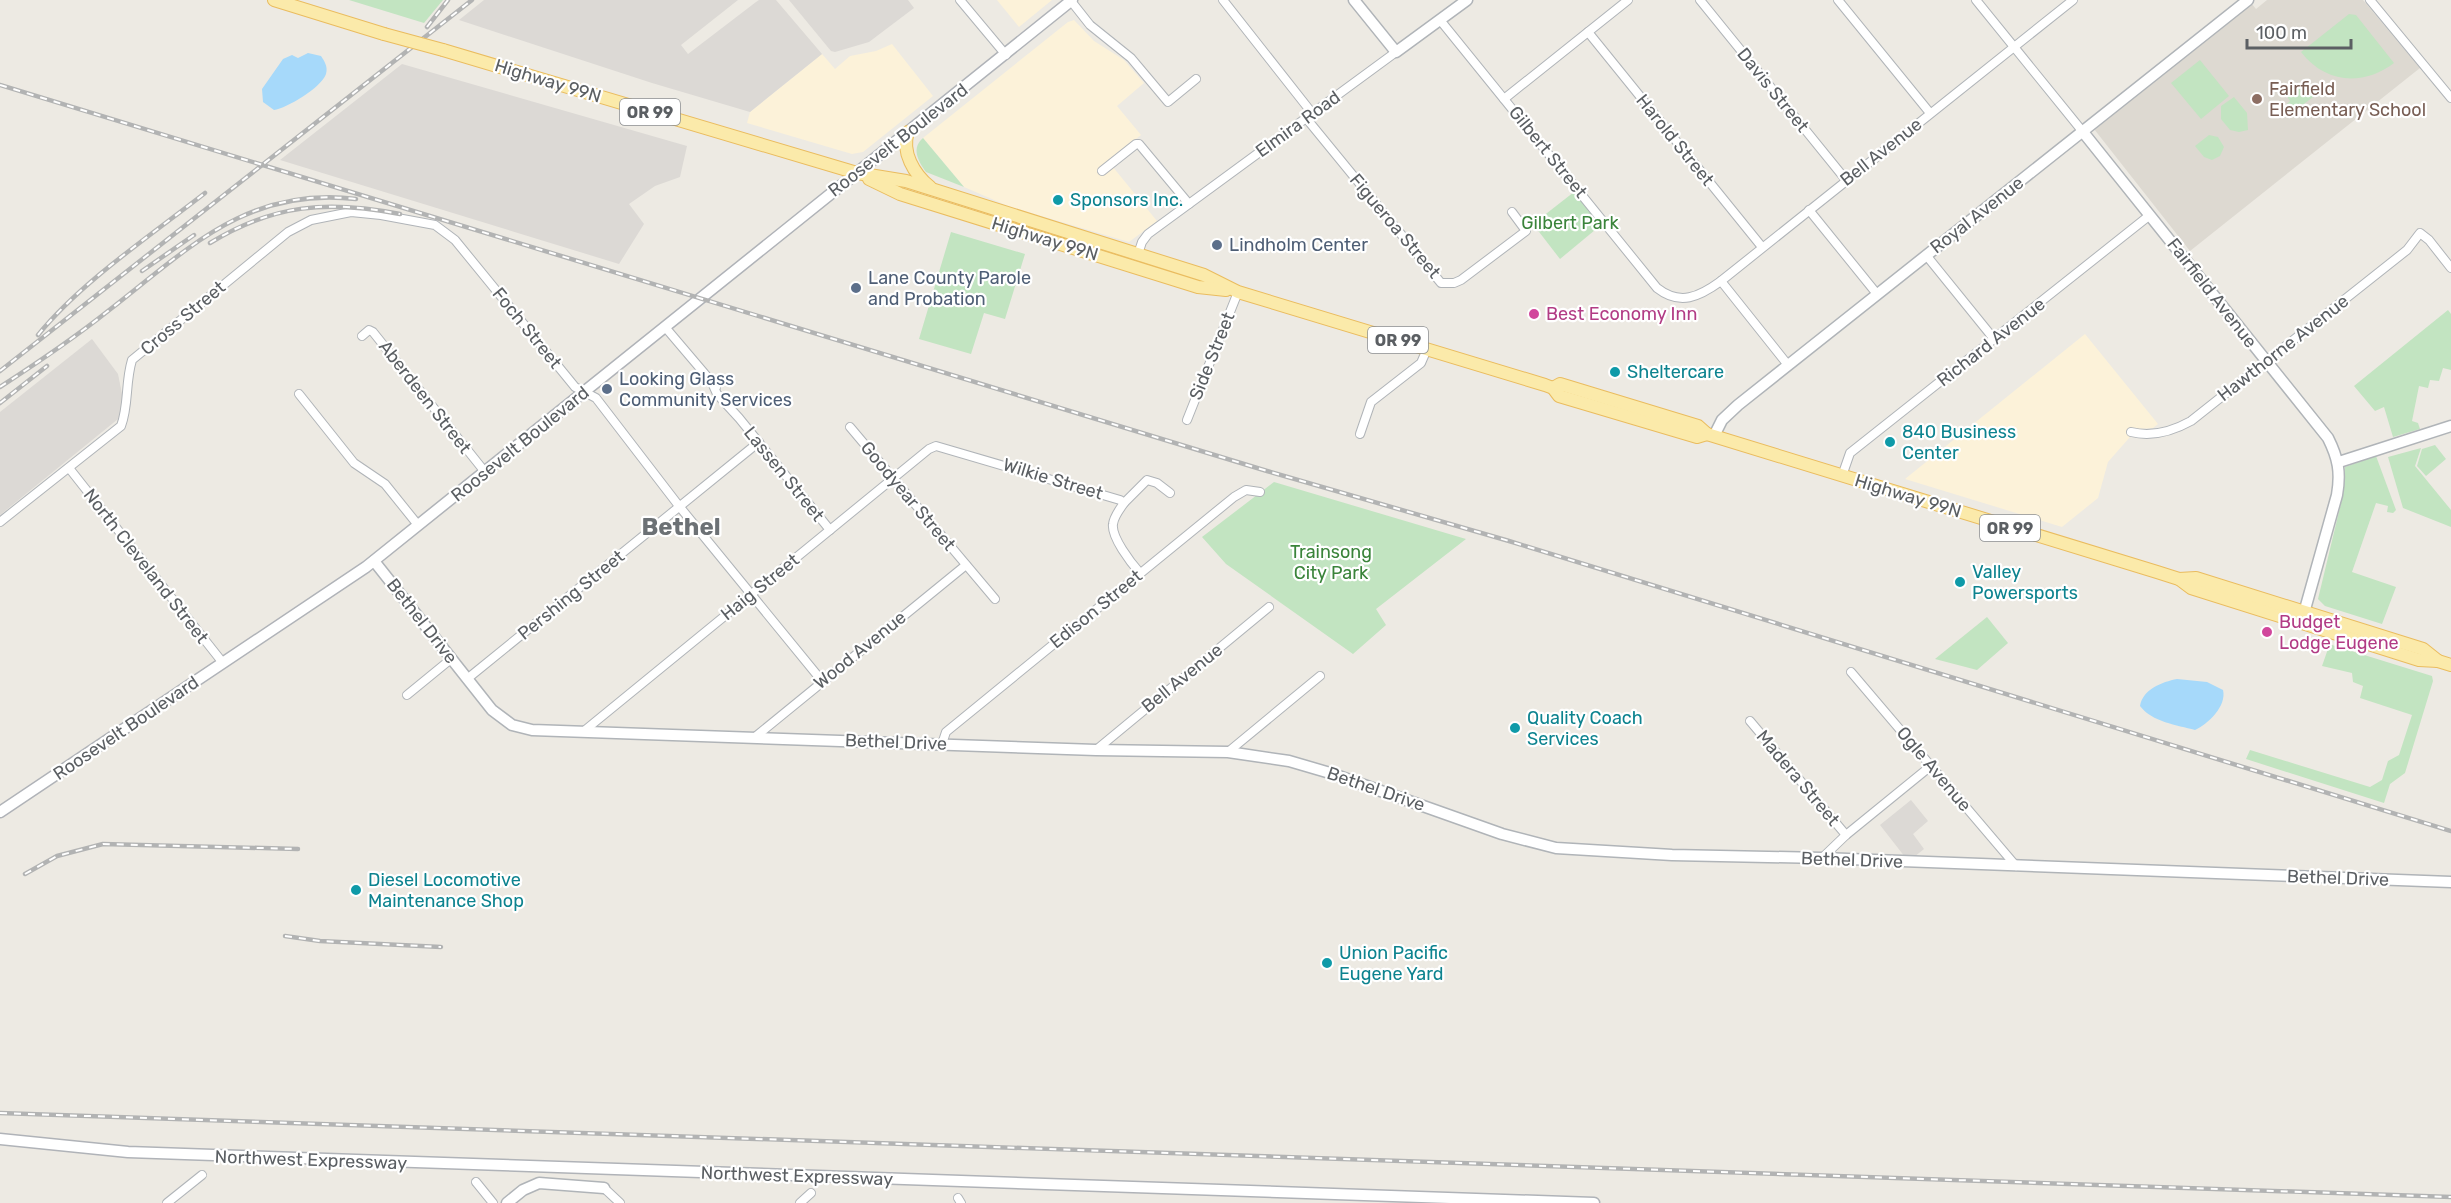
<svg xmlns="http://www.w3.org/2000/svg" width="2451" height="1203" font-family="Rubik,sans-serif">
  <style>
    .commercial { fill: #fcf2d9 }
    .industrial { fill: #dcd9d5 }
    .education { fill: #ddd9d1 }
    .green { fill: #c2e4c1 }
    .water { fill: #a6d9fa }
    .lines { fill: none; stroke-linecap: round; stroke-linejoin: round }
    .minor-casing { stroke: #b0b4b8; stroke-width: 10 }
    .tertiary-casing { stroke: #b0b4b8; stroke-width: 13 }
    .secondary-casing { stroke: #b0b3b8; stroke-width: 13 }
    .primary-casing { stroke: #eabc5f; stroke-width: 14 }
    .minor { stroke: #fff; stroke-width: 8 }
    .tertiary { stroke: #fff; stroke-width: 10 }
    .secondary { stroke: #fff; stroke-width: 10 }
    .primary { stroke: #fbeaaa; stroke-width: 12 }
    .rail-casing { stroke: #b2b3b3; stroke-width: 4.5 }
    .rail { stroke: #fff; stroke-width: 2; stroke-dasharray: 7; stroke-linecap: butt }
    .primary-bridge-casing { stroke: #eabc5f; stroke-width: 14; stroke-linecap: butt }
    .primary-bridge { stroke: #fbeaaa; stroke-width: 12 }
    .education-dot { fill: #8d6e63; stroke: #fff; stroke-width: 2 }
    .culture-dot { fill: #0f9aa8; stroke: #fff; stroke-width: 2 }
    .service-dot { fill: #5c6f8a; stroke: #fff; stroke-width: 2 }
    .hotel-dot { fill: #d1479c; stroke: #fff; stroke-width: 2 }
    .labels { text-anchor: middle; stroke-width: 4.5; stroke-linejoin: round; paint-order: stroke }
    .shield { fill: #fff; stroke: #8c8f92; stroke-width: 1.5 }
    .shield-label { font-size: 16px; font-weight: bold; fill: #5b5f63 }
    .street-label { font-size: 18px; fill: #5b5f63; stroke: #fff }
    .education-label { font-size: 18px; fill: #785e54; stroke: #fff; text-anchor: start }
    .culture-label { font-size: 18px; fill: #0d838f; stroke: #fff; text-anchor: start }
    .park-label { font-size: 18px; fill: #3a843a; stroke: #fff }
    .service-label { font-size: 18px; fill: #4e5e75; stroke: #fff; text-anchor: start }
    .hotel-label { font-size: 18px; fill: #b23c85; stroke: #fff; text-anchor: start }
    .district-label { font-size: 24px; font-weight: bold; fill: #6c7175; stroke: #fff }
  </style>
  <rect width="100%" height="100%" fill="#edeae3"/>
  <!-- commercial -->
  <g class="commercial">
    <path d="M997,0H1052L1019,27Z"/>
    <path d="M1074,20L1094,41L1124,60L1144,83L1117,106L1141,135L1108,161L1157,221L1129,242L1008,206L964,187L923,138L1068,22Z"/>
    <path d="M892,44L933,96L863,152L852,154L747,123L750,112L822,54L835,69L850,56L876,51Z"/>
    <path d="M2085,334L2158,424L2153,428L2137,429L2108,462L2098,498L2062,527L1905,479Z"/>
  </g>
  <!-- industrial -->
  <g class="industrial">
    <path d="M484,0H738L681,45L688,54L756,2L759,0H776L822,54L750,112L652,83L459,20Z"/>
    <path d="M789,0H908L914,8L869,42L835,52L831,51Z"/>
    <path d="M402,64L687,146L680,177L655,186L629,204L644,224L619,264L280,160Z"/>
    <path d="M92,339L118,374L123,399L122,411L118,419L0,515V412Z"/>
    <path d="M1911,800L1928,821L1913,834L1924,849L1914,857H1905L1880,825Z"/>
  </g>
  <!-- education -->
  <path class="education" d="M2267,0H2363L2420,68L2190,251L2094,129L2252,4L2256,9Z"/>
  <!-- green -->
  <g class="green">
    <path d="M349,0H443L424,23Z"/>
    <path d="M2349,14L2356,15L2394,63C2362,87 2325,83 2301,52Z"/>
    <path d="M2200,60L2229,96L2201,119L2171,83Z"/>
    <path d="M2306,80L2317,94L2292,113L2286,105L2290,101L2286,95Z"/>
    <path d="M2234,97L2247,113L2248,130L2239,132L2230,130L2221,119V106Z"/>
    <path d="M2209,135L2218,137L2224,147L2220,156L2212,160L2204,157L2195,146Z"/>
    <path d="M923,138L964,187L926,172C918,161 911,148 923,138Z"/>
    <path d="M1574,192L1601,225L1560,259L1533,224Z"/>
    <path d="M951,232L1025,254L1005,319L984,313L971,354L919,339Z"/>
    <path d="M2448,310L2451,314V370L2443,368L2439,381L2430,380L2428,388L2419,386L2412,421L2418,423L2420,429L2393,437L2384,407L2375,411L2354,386Z"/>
    <path d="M2435,445L2446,459L2426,476L2417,466L2422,449Z"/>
    <path d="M2421,448L2415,466L2451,510V527L2403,508L2388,457Z"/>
    <path d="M2376,456L2396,510L2393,513L2387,512L2388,506L2376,503L2352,572L2396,587L2382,624L2325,606L2318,599L2343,495L2345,467Z"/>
    <path d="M1274,482L1466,539L1376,609L1386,625L1353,654L1226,564L1202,537Z"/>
    <path d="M1987,617L2008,643L1977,670L1935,659Z"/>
    <path d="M2332,645L2432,676L2433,681L2405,773L2390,784L2384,803L2246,759L2250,750L2370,787L2382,780L2388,761L2399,755L2412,715L2360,698L2363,686L2353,682L2352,673L2322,666L2329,646Z"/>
  </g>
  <!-- water -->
  <g class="water">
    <path d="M308,53L321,56C325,62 328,67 326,74C321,88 287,108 274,110L263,102L262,89L283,59L292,55L298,58Z"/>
    <path d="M2177,679L2207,682L2223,690C2227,706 2208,724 2195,730C2177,725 2152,722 2140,706C2143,689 2162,682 2177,679Z"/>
  </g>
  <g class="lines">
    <defs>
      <g id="minor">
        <path d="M960,0L1006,55"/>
        <path d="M1223,0L1312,113"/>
        <path d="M1700,0L1846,180"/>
        <path d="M1838,0L1930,113"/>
        <path d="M1976,0L2083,132"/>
        <path d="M2370,0L2451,98"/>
        <path d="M1071,1L1090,25L1131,58L1168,102L1196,79"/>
        <path d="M1440,20L1657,288C1680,306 1699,297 1721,281L2073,0"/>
        <path d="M1588,32L1762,247"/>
        <path d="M1504,99L1628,0"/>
        <path d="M1306,118L1441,283H1454L1461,280L1526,231L1512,212"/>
        <path d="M1102,171L1136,144H1139L1189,204"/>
        <path d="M1809,210L1877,294"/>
        <path d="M1138,254L1142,242L1148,234L1396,52"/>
        <path d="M1926,255L1994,339"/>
        <path d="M1721,281L1788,365"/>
        <path d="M665,327L716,387"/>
        <path d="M362,336L369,330L373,332L485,472"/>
        <path d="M713,385L717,394L739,418L830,530"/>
        <path d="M299,394L354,463L385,484L418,525"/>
        <path d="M1187,420L1238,292"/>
        <path d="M850,427L995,599"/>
        <path d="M2131,432C2151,437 2173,431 2191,421L2407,250L2420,233L2429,240L2451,268"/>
        <path d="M1360,434L1371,402L1421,363L1427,349"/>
        <path d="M69,468L223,663"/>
        <path d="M1842,476L1850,453L2150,215"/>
        <path d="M1124,503L1147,480L1157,483L1170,493"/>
        <path d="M0,522L121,426C129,405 125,383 132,360L288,232L311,220L351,212L381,215L435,225L455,240L575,387L596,398L679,506L822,681"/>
        <path d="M1851,672L2016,866"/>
        <path d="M467,679L759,442"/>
        <path d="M407,695L451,659"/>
        <path d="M1750,721L1846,835"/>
        <path d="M584,731L929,449L936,446L1120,500L1124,503C1120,509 1114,516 1113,524C1111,537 1131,563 1140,573"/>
        <path d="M755,737L966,565"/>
        <path d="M942,744L946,732L1234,497L1246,490L1260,492"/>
        <path d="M1096,750L1269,607"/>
        <path d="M1228,752L1320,676"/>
        <path d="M1822,858L1846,835L1932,765"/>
        <path d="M476,1182L493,1203"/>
        <path d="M604,1188L620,1203"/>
        <path d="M958,1198L961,1203"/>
        <path d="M167,1203L202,1175"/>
        <path d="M800,1203L811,1193"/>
      </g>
      <g id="tertiary">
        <path d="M1354,0L1396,52L1467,0"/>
        <path d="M2083,132L2328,438C2338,458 2341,472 2337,495L2302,620"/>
        <path d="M1714,436L1722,420L1738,405L2248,0"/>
        <path d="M2339,462L2451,426"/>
        <path d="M374,561L492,710L512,725L532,730L1096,750L1228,752L1289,761L1330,773L1502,834L1556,848L1672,855L1822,858L2451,882"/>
        <path d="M507,1203L523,1190L539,1183L604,1188"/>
      </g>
      <g id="secondary">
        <path d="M0,812L366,567L1072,0"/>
        <path d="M0,1139L128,1152L1594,1203"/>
      </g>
      <g id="primary">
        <path d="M274,0L384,34"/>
        <path d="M443,50L857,173L906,181L1204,275L1238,292L1545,385L1553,388L1559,396L1697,437L1707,434"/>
        <path d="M908,132C901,152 914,174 930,187"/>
        <path d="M869,179L900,194L1198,287L1226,290"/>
        <path d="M1553,388L1560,384L1698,426L1707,434L2157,572L2179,579L2191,588L2419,660L2438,661L2451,665"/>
        <path d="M2179,579L2196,578L2423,649L2438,661"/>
      </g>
    </defs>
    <!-- minor casing -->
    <use href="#minor" class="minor-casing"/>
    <!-- tertiary casing -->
    <use href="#tertiary" class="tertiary-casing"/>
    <!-- secondary casing -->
    <use href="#secondary" class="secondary-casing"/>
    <!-- primary casing -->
    <use href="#primary" class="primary-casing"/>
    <!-- minor -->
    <use href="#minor" class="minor"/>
    <!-- tertiary -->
    <use href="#tertiary" class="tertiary"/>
    <!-- secondary -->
    <use href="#secondary" class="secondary"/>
    <!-- primary -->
    <use href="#primary" class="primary"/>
    <defs>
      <g id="rail">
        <path d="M427,27L448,0"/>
        <path d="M0,85L1267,471L1509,541L2451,831"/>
        <path d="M210,243C274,204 328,200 400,214"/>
        <path d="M142,271L194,235"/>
        <path d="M38,335C81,282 150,236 205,193"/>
        <path d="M0,371L472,0"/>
        <path d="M0,387C37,363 73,339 108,311C187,250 247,186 356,199"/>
        <path d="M0,403L47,366"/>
        <path d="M25,874L57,856L103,844L298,849"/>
        <path d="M285,936L320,941L441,947"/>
        <path d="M0,1113L2451,1197"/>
      </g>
    </defs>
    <!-- rail casing -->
    <use href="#rail" class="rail-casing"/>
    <!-- rail -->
    <use href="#rail" class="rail"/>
    <defs>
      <path id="primary-bridge" d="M384,34L443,50"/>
    </defs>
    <!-- primary-bridge casing -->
    <use href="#primary-bridge" class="primary-bridge-casing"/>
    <!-- primary-bridge -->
    <use href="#primary-bridge" class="primary-bridge"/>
  </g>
  <!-- markers -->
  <circle class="education-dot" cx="2257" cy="99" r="6"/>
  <g class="culture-dot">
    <circle cx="1058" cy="200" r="6"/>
    <circle cx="1615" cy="372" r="6"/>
    <circle cx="1890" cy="442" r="6"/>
    <circle cx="1960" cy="582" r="6"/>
    <circle cx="1515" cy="728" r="6"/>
    <circle cx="356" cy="890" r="6"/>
    <circle cx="1327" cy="963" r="6"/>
  </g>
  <g class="service-dot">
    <circle cx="1217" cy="245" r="6"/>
    <circle cx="856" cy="288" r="6"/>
    <circle cx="607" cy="389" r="6"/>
  </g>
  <g class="hotel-dot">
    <circle cx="1534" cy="314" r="6"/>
    <circle cx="2267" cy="632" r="6"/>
  </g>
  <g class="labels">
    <!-- shield labels -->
    <g class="shield">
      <rect x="620" y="99" width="60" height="26" rx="4.5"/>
      <rect x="1368" y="327" width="60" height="26" rx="4.5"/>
      <rect x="1980" y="515" width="60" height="26" rx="4.5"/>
    </g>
    <g class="shield-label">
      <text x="650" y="118">OR 99</text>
      <text x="1398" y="346">OR 99</text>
      <text x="2010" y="534">OR 99</text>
    </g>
    <!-- street labels -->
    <g class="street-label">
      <text transform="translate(548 81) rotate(17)" y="6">Highway 99N</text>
      <text transform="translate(1773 90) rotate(51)" y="6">Davis Street</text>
      <text transform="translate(1298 124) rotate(-36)" y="6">Elmira Road</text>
      <text transform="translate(898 140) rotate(-38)" y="6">Roosevelt Boulevard</text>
      <text transform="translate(1675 140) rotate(51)" y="6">Harold Street</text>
      <text transform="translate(1548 152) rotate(51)" y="6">Gilbert Street</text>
      <text transform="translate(1881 152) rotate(-38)" y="6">Bell Avenue</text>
      <text transform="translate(1977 215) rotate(-38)" y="6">Royal Avenue</text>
      <text transform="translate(1395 226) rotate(50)" y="6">Figueroa Street</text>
      <text transform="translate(1045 239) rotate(17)" y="6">Highway 99N</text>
      <text transform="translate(2212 293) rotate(52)" y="6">Fairfield Avenue</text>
      <text transform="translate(183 318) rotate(-40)" y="6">Cross Street</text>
      <text transform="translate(527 328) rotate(51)" y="6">Foch Street</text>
      <text transform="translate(1991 342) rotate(-38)" y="6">Richard Avenue</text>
      <text transform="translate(2283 348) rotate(-38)" y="6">Hawthorne Avenue</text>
      <text transform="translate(1212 356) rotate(-68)" y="6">Side Street</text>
      <text transform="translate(425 397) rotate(52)" y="6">Aberdeen Street</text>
      <text transform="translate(520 444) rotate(-39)" y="6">Roosevelt Boulevard</text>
      <text transform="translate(784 474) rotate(51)" y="6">Lassen Street</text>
      <text transform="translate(1053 479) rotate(17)" y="6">Wilkie Street</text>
      <text transform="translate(908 496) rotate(50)" y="6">Goodyear Street</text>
      <text transform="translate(1908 496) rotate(17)" y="6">Highway 99N</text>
      <text transform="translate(146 566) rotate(52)" y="6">North Cleveland Street</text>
      <text transform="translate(760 587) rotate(-39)" y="6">Haig Street</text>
      <text transform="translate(571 595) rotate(-39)" y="6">Pershing Street</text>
      <text transform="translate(1096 609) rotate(-39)" y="6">Edison Street</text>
      <text transform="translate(422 621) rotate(52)" y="6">Bethel Drive</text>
      <text transform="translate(860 650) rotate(-39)" y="6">Wood Avenue</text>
      <text transform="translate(1182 678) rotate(-39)" y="6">Bell Avenue</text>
      <text transform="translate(126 728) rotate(-34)" y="6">Roosevelt Boulevard</text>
      <text transform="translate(896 742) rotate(2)" y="6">Bethel Drive</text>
      <text transform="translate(1934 769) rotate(50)" y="6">Ogle Avenue</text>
      <text transform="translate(1798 778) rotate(50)" y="6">Madera Street</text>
      <text transform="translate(1376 789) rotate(19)" y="6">Bethel Drive</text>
      <text transform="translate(1852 860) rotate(2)" y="6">Bethel Drive</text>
      <text transform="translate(2338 878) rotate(2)" y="6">Bethel Drive</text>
      <text transform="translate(311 1160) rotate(2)" y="6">Northwest Expressway</text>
      <text transform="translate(797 1176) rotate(2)" y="6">Northwest Expressway</text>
    </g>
    <!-- education labels -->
    <g class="education-label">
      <text x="2269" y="95">Fairfield<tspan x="2269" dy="21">Elementary School</tspan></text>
    </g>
    <!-- culture labels -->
    <g class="culture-label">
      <text x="1070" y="206">Sponsors Inc.</text>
      <text x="1627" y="378">Sheltercare</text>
      <text x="1902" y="438">840 Business<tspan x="1902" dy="21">Center</tspan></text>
      <text x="1972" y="578">Valley<tspan x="1972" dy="21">Powersports</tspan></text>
      <text x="1527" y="724">Quality Coach<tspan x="1527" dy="21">Services</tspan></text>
      <text x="368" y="886">Diesel Locomotive<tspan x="368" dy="21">Maintenance Shop</tspan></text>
      <text x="1339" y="959">Union Pacific<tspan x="1339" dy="21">Eugene Yard</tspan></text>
    </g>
    <!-- park labels -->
    <g class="park-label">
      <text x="1570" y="229">Gilbert Park</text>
      <text x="1331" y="558">Trainsong<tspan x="1331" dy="21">City Park</tspan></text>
    </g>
    <!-- service labels -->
    <g class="service-label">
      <text x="1229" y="251">Lindholm Center</text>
      <text x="868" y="284">Lane County Parole<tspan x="868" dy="21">and Probation</tspan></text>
      <text x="619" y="385">Looking Glass<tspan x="619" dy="21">Community Services</tspan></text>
    </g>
    <!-- hotel labels -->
    <g class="hotel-label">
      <text x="1546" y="320">Best Economy Inn</text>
      <text x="2279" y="628">Budget<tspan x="2279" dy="21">Lodge Eugene</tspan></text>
    </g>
    <!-- district labels -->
    <g class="district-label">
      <text x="681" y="535">Bethel</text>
    </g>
  </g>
  <!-- scale -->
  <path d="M2247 39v9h104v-9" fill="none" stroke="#5b5f63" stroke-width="3"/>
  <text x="2256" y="39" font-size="18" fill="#5b5f63" stroke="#ffffff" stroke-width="4.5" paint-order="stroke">100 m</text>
</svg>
